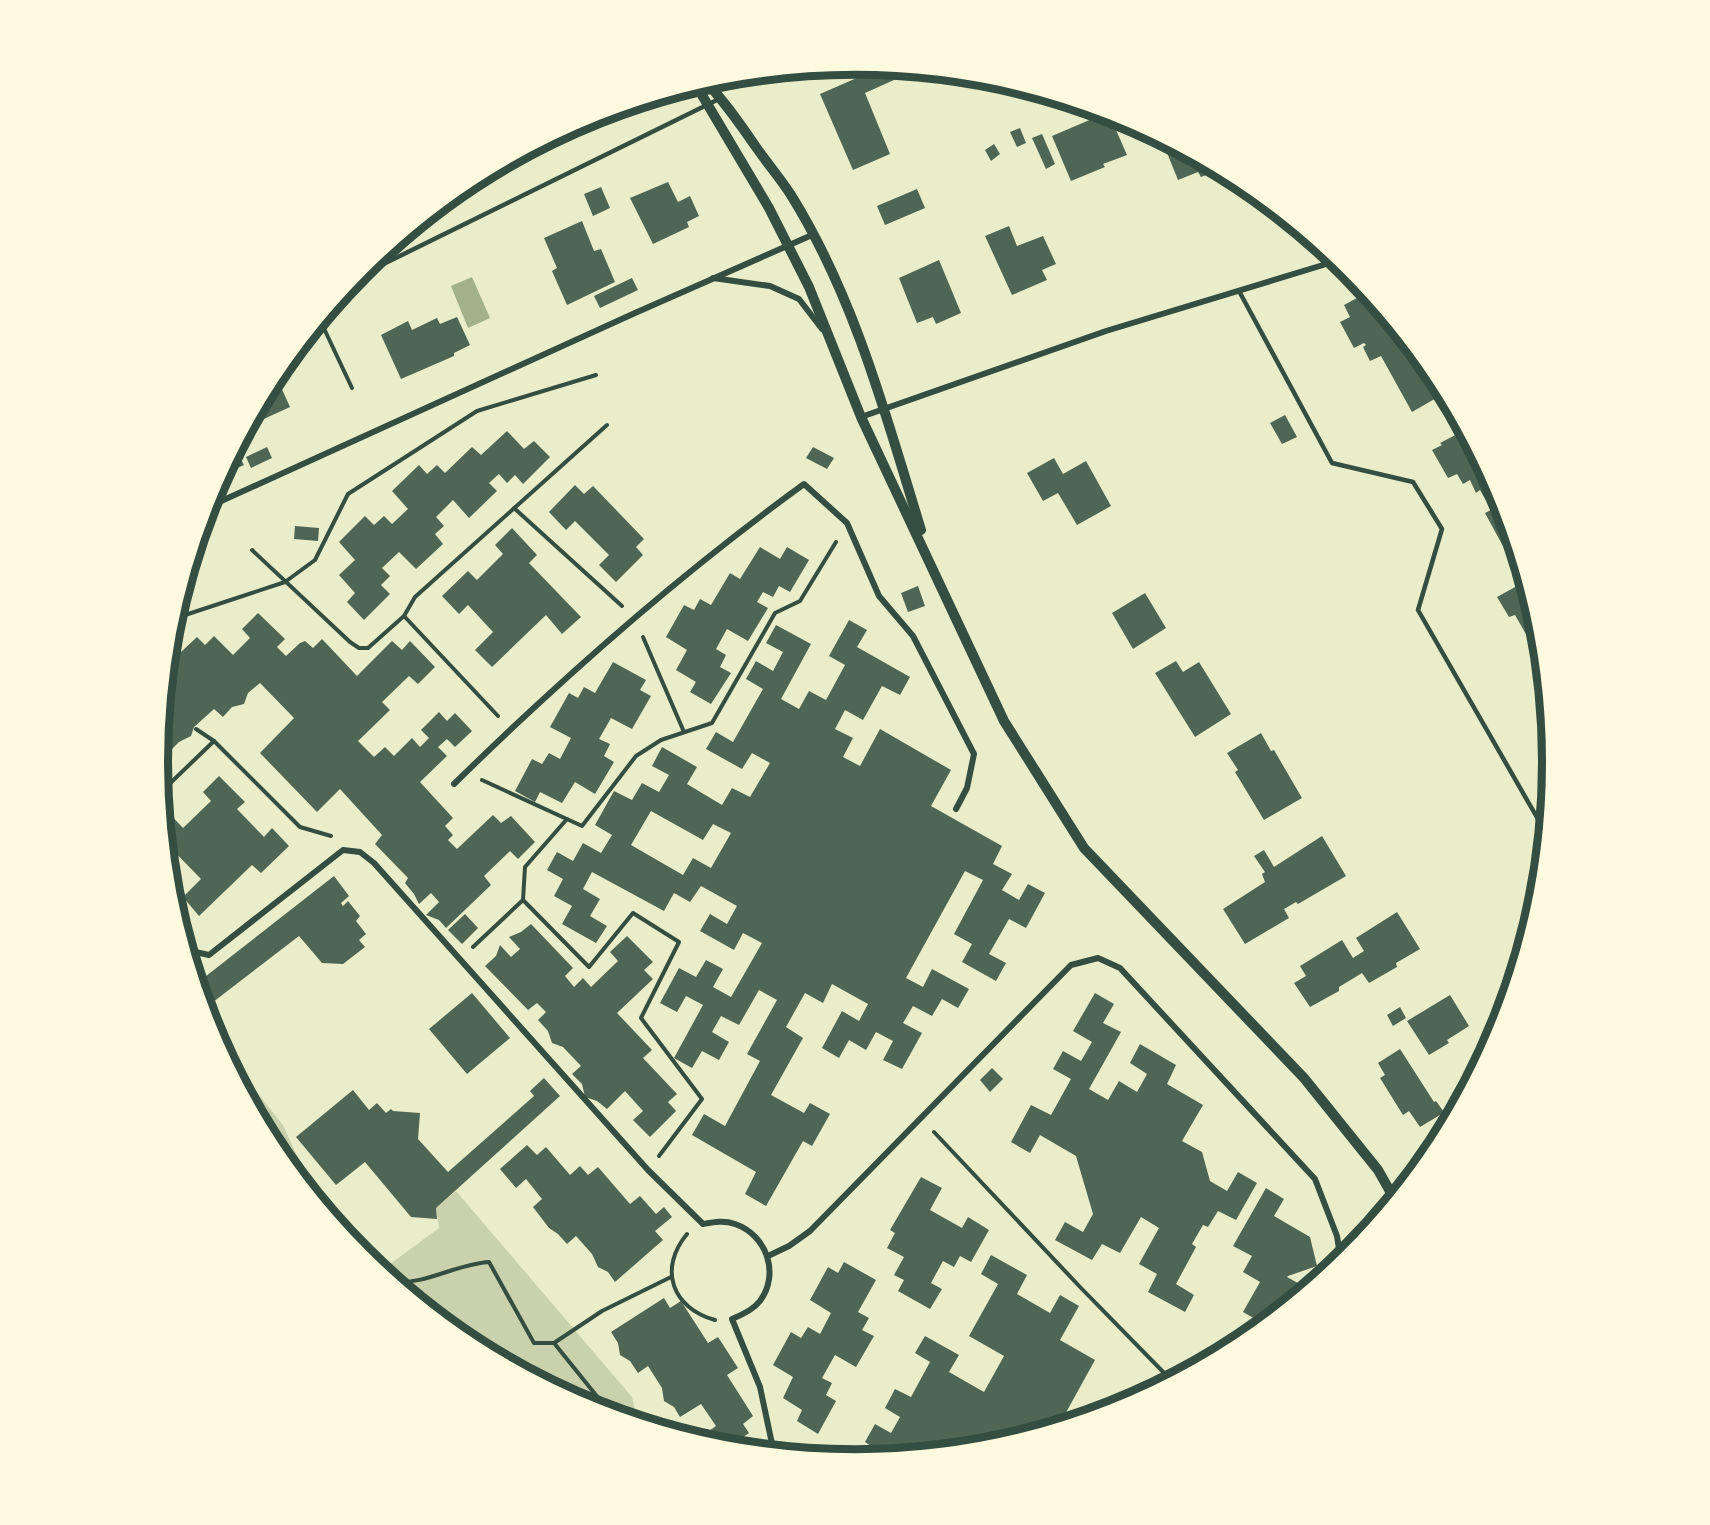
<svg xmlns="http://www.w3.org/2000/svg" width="1710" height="1525" font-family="'Noto Sans',sans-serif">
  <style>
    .green { fill: #cad2ad }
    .water { fill: #a3b18a }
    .building { fill: #4f6655; fill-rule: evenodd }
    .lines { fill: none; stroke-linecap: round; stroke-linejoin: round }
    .path { stroke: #344e41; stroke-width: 4 }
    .service { stroke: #344e41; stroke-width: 4.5 }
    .minor { stroke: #344e41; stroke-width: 6 }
    .tertiary { stroke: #344e41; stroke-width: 10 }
    .rim { fill: none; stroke: #344e41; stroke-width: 8 }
  </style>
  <rect width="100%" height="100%" fill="#e9edc9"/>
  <!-- green -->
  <g class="green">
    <path d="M217,1042L283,1125L319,1204L274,1150Z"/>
    <path d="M456,1191L632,1397L638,1423L588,1407L467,1343L361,1256L351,1244L386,1267L439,1228L436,1208Z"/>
  </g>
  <!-- water -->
  <path class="water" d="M472,277L490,318L468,328L451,286Z"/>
  <!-- building -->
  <g class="building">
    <path d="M854,65L889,68L894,80L865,93L890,154L853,170L820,94L859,77Z"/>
    <path d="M631,104L612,120L606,112L618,109Z"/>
    <path d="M1106,113L1109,114L1127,155L1103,164L1105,167L1071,181L1052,136Z"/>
    <path d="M1020,128L1026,143L1017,147L1010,132Z"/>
    <path d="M1042,134L1055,164L1046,169L1032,138Z"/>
    <path d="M1161,138L1219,170L1201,177L1198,172L1178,180Z"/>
    <path d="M548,139L550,143L535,150L534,147Z"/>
    <path d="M994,144L1000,154L991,161L985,150Z"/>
    <path d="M668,182L678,202L690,196L699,216L687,222L689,227L653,244L630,198Z"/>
    <path d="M601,187L610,208L593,216L584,194Z"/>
    <path d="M917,189L925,208L885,225L877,206Z"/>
    <path d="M582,221L594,251L601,249L615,282L567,305L552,271L557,268L544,238Z"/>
    <path d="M1009,226L1017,246L1043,236L1056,264L1042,270L1047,280L1012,295L985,236Z"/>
    <path d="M939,260L961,313L936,324L933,317L917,323L899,278Z"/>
    <path d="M632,278L638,290L600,308L594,296Z"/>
    <path d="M1368,292L1397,328L1412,354L1416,351L1436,375L1445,393L1412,412L1381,356L1370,361L1363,347L1366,345L1364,343L1354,348L1340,322L1350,317L1344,305Z"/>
    <path d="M457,317L470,345L454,353V356L401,379L381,335L408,321L412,330L437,318L440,324Z"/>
    <path d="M275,374L290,407L255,423L252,417Z"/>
    <path d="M1285,415L1297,437L1282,444L1270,423Z"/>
    <path d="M1465,430L1500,496L1488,504L1480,490L1476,493L1470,480L1463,484L1457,474L1448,478L1432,450L1442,445L1440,443Z"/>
    <path d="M507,431L524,449L534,441L550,457L523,484L515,475L507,483L499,474L489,483L497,491L469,518L453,500L436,517L444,526L435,534L443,544L416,569L399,552L382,568L390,576L381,585L390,594L364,620L347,602L355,593L339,575L355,560L339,542L365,516L374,525L384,516L392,524L408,509L392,491L419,465L427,474L437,465L445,473L472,447L481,455Z"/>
    <path d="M267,447L272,458L251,468L246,457Z"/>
    <path d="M813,447L834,458L827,469L806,458Z"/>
    <path d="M238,454L244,465L233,470L229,460L231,457Z"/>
    <path d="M1054,458L1063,474L1086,461L1111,506L1077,525L1058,493L1043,501L1027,473Z"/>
    <path d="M575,485L584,494L593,486L644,539L636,547L643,555L616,582L599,565L609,555L575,521L566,530L549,512Z"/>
    <path d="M1502,504L1514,543L1504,548L1485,513Z"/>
    <path d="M295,526L319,528L318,541L294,539Z"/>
    <path d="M512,528L537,555L529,563L581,617L562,634L546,615L492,667L475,650L493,632L468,605L459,614L442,596L468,571L477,580L503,554L495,545Z"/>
    <path d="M760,547L780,559L787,547L809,560L790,592L779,586L773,597L763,592L757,602L768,608L748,641L727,629L716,649L726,655L720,667L731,673L711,704L690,692L696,682L676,670L687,650L666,637L684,605L694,610L700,599L711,605L730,573L740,579Z"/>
    <path d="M1526,581L1540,630L1527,636L1515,615L1509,617L1497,597Z"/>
    <path d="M918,586L925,606L908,612L901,593Z"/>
    <path d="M1145,593L1166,628L1133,649L1112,613Z"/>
    <path d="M258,613L285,639L277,647L286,656L300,643L305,641L313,648L322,639L357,676L392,641L402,650L410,641L435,667L418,684L409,676L382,702L390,710L358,741L374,757L385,747L394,756L412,738L420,747L429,738L421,730L439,712L447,721L455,713L472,731L455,747L447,739L438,747L447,756L420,782L453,818L445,826L453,835L448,840L457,849L493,815L501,823L511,816L535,842L518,859L510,851L484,876L491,885L446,928L439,920L426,915L439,902L431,893L419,904L414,894L405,883L408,878L375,844L382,835L340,789L317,812L260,753L294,718L260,683L248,693L244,704L232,707L223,717L214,709L194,727L191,736L179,742L160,761L157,767L167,665L170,662L167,659L169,639L181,652L197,637L205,645L214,636L233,655L250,638L242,629Z"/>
    <path d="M849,620L867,630L857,647L910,677L900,695L882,686L863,720L845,710L835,729L853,738L843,757L860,766L880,729L951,770L931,806L1002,846L993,864L1012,874L1002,890L1019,900L1028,884L1045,893L1026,928L1009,919L989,954L1006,963L996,981L962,962L972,944L954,934L983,880L965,871L906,978L923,987L932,969L969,989L958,1008L942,999L932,1016L913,1006L903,1023L922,1033L902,1069L883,1060L893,1041L876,1032L866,1050L849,1040L839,1058L822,1048L842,1011L859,1021L868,1004L832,984L823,1003L805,993L786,1027L803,1038L771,1095L804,1113L810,1103L830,1114L812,1146L803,1141L766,1206L745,1194L756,1172L692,1135L704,1114L725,1126L760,1061L747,1054L777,1000L759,990L739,1025L721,1016L712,1032L729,1042L719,1060L702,1051L692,1068L674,1058L703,1005L686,996L677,1012L660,1003L679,968L696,977L706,960L723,969L713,987L731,997L762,943L743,933L734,950L700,931L710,914L727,924L737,906L701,886L690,902L674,893L664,911L592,872L583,889L600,899L590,916L607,926L596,943L562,924L572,906L554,896L563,879L547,870L557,852L573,861L583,843L601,853L612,835L595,825L614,791L632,800L642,783L659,792L669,775L652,766L662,747L697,767L687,784L722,805L732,788L750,797L770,763L752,753L742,769L706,749L716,732L733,742L763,689L746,679L756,661L773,671L783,652L766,643L776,625L811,644L781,699L799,709L809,691L826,700L845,665L829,656ZM651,811L703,840L713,824L731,833L711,868L693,858L683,875L631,845Z"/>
    <path d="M1176,661L1183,672L1199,662L1231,714L1195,737L1155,673Z"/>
    <path d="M613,662L646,680L640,690L651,696L632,729L611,718L599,739L610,744L604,756L614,762L595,794L575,782L562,803L540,792L535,802L515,791L532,759L542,764L549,753L560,759L571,738L550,727L569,693L578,698L584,687L595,693Z"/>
    <path d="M1543,663L1545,686L1536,668Z"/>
    <path d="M1261,733L1271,751L1274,750L1302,798L1264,820L1235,772L1238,770L1227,753Z"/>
    <path d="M219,776L245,802L237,809L264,837L272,828L289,846L261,873L252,865L199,916L183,897L201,879L165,842L162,814L166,810L183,828L211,801L203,792Z"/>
    <path d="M1322,836L1346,876L1298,904L1296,902L1284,909L1289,918L1245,944L1223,909L1265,882L1262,874L1265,872L1254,856L1264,850L1274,867Z"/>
    <path d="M334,876L349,896L341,903L343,906L348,901L360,916L356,921L366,934L359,940L365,947L343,964L322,963L299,936L204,1009L194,976L197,975L201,980Z"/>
    <path d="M1397,912L1420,949L1396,963L1397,967L1369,983L1362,973L1339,987V991L1310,1007L1294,983L1306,976L1300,966L1342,940L1353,958L1364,951L1356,938Z"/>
    <path d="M465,914L478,928L462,944L448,930Z"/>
    <path d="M531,924L573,968L565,976L574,987L583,978L591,987L618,961L610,952L627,936L653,962L644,970L653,979L617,1013L652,1050L643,1058L677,1094L668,1102L676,1111L650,1137L633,1120L643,1111L625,1091L607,1109L597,1101L585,1097L582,1084L572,1074L581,1066L563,1047L552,1043L548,1031L538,1020L546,1012L537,1003L528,1010L485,966L496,956L500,945L511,957L520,949L509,937L521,932Z"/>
    <path d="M472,993L510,1038L467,1074L429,1029Z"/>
    <path d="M1095,993L1114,1004L1103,1023L1121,1032L1089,1089L1108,1100L1119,1081L1137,1092L1147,1074L1130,1063L1140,1044L1176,1065L1167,1084L1203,1105L1182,1141L1202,1152L1210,1181L1227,1191L1238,1172L1257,1183L1236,1220L1218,1211L1208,1227L1203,1225L1192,1244L1196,1247L1176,1284L1194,1295L1185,1312L1148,1292L1157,1274L1139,1264L1159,1228L1141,1217L1120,1253L1102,1244L1092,1260L1055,1240L1065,1222L1083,1232L1093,1214L1076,1156L1040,1135L1030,1153L1011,1142L1031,1105L1051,1115L1071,1079L1053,1069L1063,1051L1081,1061L1092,1042L1073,1031Z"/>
    <path d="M1450,995L1469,1026L1447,1040L1449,1043L1429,1055L1407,1021Z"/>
    <path d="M1400,1007L1406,1018L1393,1026L1387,1015Z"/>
    <path d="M1400,1049L1434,1102L1436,1101L1444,1112L1462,1101L1447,1128L1440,1115L1420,1127L1409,1111L1403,1115L1380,1078L1385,1075L1378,1063Z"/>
    <path d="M992,1068L1003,1079L990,1092L980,1080Z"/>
    <path d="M544,1078L560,1096L436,1208L437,1219L411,1217L365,1162L336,1185L296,1137L353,1090L369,1110L377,1103L386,1113L391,1109L393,1111L420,1113L418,1139L448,1172L534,1096L530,1091Z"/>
    <path d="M527,1145L537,1155L546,1147L570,1175L580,1166L588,1175L598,1167L630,1204L640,1196L656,1214L664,1207L672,1217L655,1231L663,1240L615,1282L608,1272L598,1267L592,1254L576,1236L567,1244L558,1234L549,1228L533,1207L542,1199L526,1179L516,1188L500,1169Z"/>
    <path d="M921,1177L942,1188L930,1210L962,1228L968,1217L989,1230L971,1262L960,1256L954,1267L943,1261L931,1283L942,1289L930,1309L898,1291L904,1280L894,1275L904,1257L887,1248L895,1233L890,1230Z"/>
    <path d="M1266,1188L1284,1199L1274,1216L1310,1237L1317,1266L1288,1276L1287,1277L1305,1287L1301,1295L1258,1331L1262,1323L1243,1312L1260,1282L1243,1272L1252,1256L1233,1246Z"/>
    <path d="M991,1255L1027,1275L1017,1294L1050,1313L1060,1295L1079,1306L1060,1340L1095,1360L1058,1427L991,1447L877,1458L880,1452L865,1442L875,1424L891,1433L900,1417L885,1408L895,1389L911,1397L930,1362L915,1353L925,1336L959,1355L949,1372L984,1392L1004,1356L969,1336L998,1284L981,1274Z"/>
    <path d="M844,1262L876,1280L858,1312L869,1318L862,1330L874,1336L856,1367L835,1355L822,1378L832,1383L826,1395L836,1401L818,1434L797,1421L802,1410L783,1398L793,1377L773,1365L791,1332L801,1338L808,1327L820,1334L831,1313L810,1300L828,1267L838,1273Z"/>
    <path d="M664,1298L670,1308L681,1301L708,1343L718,1337L738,1368L727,1375L753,1416L743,1424L749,1433L727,1448L712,1445L705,1434L716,1426L701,1404L680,1417L674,1407L664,1401L662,1388L648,1366L638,1373L630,1361L620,1355L618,1343L611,1332Z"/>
  </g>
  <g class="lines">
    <!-- path -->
    <g class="path">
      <path d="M320,320L352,388"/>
      <path d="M514,508L622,606"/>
      <path d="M252,550L350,642L359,648H368L404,616L415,597L607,425"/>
      <path d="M404,616L498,716"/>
      <path d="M173,619L285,582L315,560L348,494L477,411L596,375"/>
      <path d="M643,637L684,732"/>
      <path d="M196,729L214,741"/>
      <path d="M482,780L582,826L636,756L661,740L712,723L775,613L800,601L836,542"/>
      <path d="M160,793L214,741L300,827L331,836"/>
      <path d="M523,900L525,867L567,819"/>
      <path d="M473,947L523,900L589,967L633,913L679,942L641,1018L702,1099L659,1156"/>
      <path d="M260,1123L279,1148L281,1158"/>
      <path d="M934,1132L1081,1288L1172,1381"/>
      <path d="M687,1234C658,1269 672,1308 715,1320"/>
      <path d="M393,1282C425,1285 456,1264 489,1262L534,1343H554L602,1311L671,1277"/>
      <path d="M554,1343L612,1415"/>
    </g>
    <!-- service -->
    <g class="service">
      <path d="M353,279L719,99"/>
      <path d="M1239,291L1332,463L1413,482L1442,529L1418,610L1546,833"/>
    </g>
    <!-- minor -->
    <g class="minor">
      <path d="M713,278L770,286L799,299L822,329"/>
      <path d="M861,417L1106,331L1323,265L1334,257"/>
      <path d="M206,508L635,313L812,235"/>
      <path d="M454,784C564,676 680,574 804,484L847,523L879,596L913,636L974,754L967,788L956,809"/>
      <path d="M186,950L209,955L343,850L360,852L374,863L648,1170L703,1224C714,1222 724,1220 735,1224C767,1235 780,1274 760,1301C753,1310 742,1315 732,1319L760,1387L774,1453"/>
      <path d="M768,1256L789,1246L810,1231L1071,965L1098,958L1120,968L1315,1179L1337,1236L1341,1262"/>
    </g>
    <!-- tertiary -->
    <g class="tertiary">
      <path d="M706,82C725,102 740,124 756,147C767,163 780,178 791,195C855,298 886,416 921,530"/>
      <path d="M696,85L769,208L809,287L861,417L1004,721L1084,848L1304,1078L1378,1170L1395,1200"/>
    </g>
  </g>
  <!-- crop -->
  <path d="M0 0H1710V1525H0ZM168 762a687 687 0 1 1 1374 0a687 687 0 1 1-1374 0Z" fill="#fefae0" fill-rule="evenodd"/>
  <path class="rim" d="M168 762a687 687 0 1 1 1374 0a687 687 0 1 1-1374 0Z"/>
</svg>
